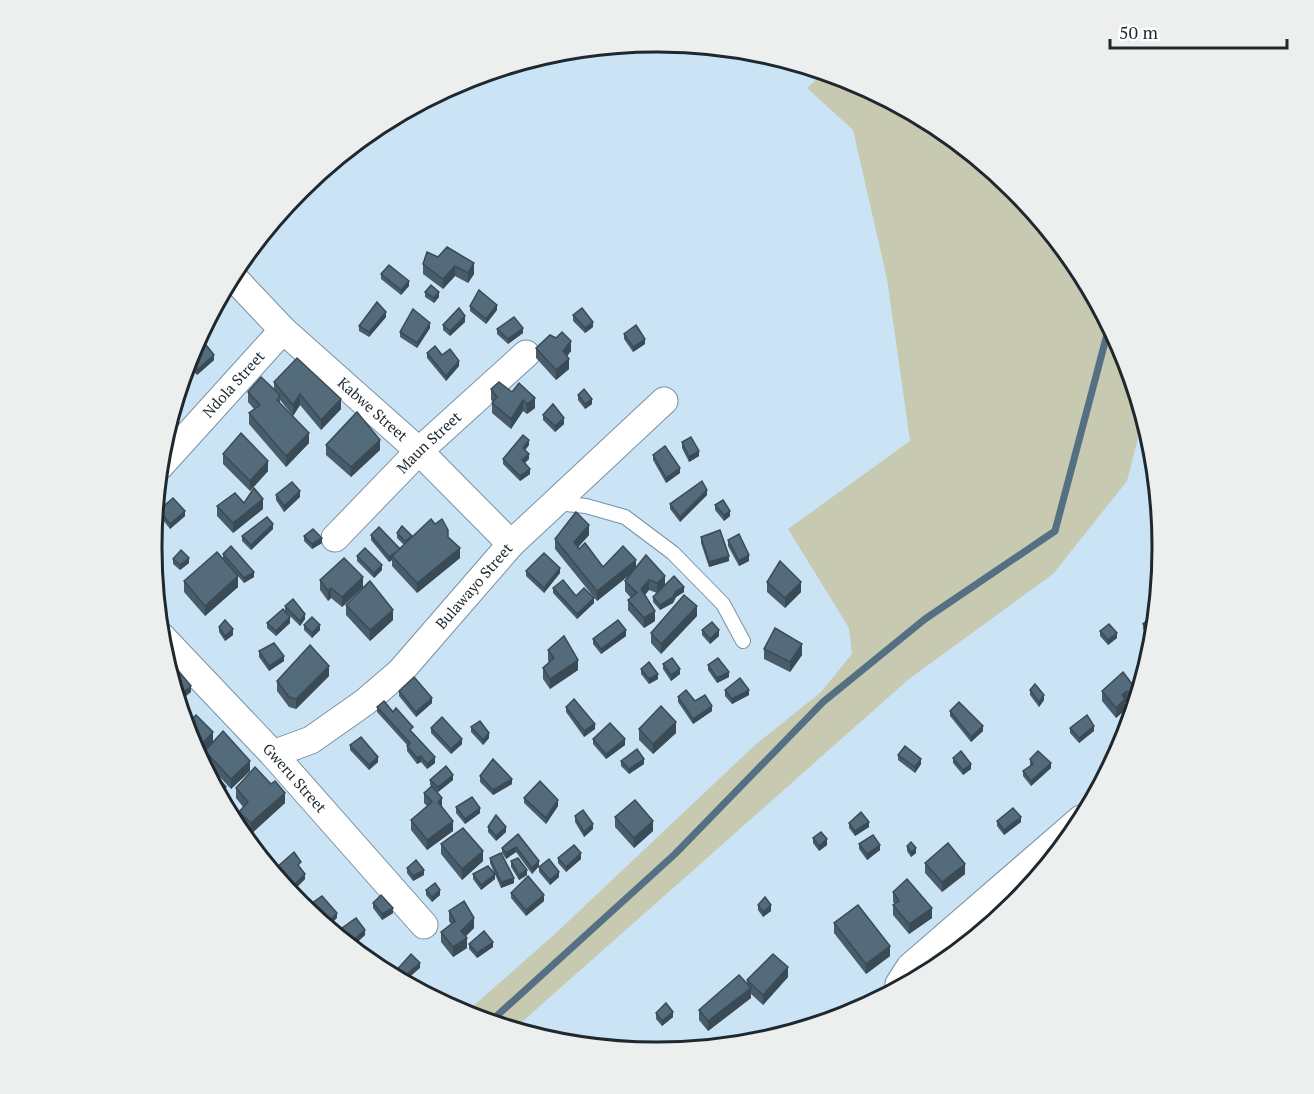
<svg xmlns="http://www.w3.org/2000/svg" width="1314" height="1094" font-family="'PT Serif',serif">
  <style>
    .green { fill: #c7c9b1 }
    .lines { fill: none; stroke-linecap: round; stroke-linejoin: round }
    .stream { stroke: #557083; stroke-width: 7 }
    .lane-casing { stroke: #7a91a2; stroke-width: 16 }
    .street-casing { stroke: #7a91a2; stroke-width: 29 }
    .lane { stroke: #fff; stroke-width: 14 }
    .street { stroke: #fff; stroke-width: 27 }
    .wall { fill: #485c6a }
    .shaded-wall { fill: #3b4b56 }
    .building { fill: #546b7b; stroke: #3b4b56; stroke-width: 1.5 }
    .labels { text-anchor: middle; stroke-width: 6; stroke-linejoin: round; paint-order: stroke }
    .street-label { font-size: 15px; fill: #1e282e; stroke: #fff }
    .rim { fill: none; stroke: #1e282e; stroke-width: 3 }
  </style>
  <rect width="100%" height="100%" fill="#cae4f6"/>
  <!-- green -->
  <path class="green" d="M824,72L851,81L938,127L1014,190L1077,267L1124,354L1143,419L1127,481L1053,574L909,679L514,1029L464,1014L557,932L755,745L821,692L852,654L849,628L788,529L910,441L887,279L853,130L807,88Z"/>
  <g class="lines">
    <!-- stream -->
    <path class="stream" d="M490,1022L675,854L823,702L925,619L1055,531L1109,327"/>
    <defs>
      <path id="lane" d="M556,503L586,506L625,517L673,553L723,604L743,641"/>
      <g id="street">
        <path id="s1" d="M232,276L283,330L419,451L511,544"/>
        <path id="s2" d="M160,466L283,330"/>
        <path id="s3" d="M335,538L419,451L526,354"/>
        <path id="s4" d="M161,636L273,754L424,925"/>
        <path id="s5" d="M273,754L311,740L365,702L400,672L511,544L664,401"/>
        <path d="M900,987L899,984L910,967L1081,819"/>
      </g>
    </defs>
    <!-- lane casing -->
    <use href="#lane" class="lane-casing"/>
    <!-- street casing -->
    <use href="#street" class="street-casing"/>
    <!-- lane -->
    <use href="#lane" class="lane"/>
    <!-- street -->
    <use href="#street" class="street"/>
  </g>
  <!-- wall -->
  <g class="wall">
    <path d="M427,252L474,274L468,283L455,276L443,289L423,274V264Z"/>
    <path d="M381,274L409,286L401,295L381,279Z"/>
    <path d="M425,292L439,297L434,303L425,297Z"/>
    <path d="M470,306L497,310L486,324L470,311Z"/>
    <path d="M573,315L593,327L585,333L573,321Z"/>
    <path d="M386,317L369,337L359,331V326Z"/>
    <path d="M465,322L450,336L443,330V325Z"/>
    <path d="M430,328L417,348L400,337V332Z"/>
    <path d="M497,329L523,333L508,344L497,334Z"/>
    <path d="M624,334L645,344L633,352L624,339Z"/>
    <path d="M536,348L571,351L567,356L569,369L556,380L536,358Z"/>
    <path d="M191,353L214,360L197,375L187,365Z"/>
    <path d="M427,353L442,355L459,366L446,381L427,358Z"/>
    <path d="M274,382L341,409L321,430L300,405L293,416L280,400V404L309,443L286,467L249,424V413L254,409L248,402V392L274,389Z"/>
    <path d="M491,389L512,392L535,408L527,414L523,411L511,429L492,413V403L493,402L491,400Z"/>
    <path d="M578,395L592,404L585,409L578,400Z"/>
    <path d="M543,415L564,424L555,432L543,420Z"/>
    <path d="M682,442L699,456L689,462L682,448Z"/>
    <path d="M326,445L380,450L351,477L326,455Z"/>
    <path d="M529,445L525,450L529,459L524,463L530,474L520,481L503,464V459Z"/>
    <path d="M223,454L268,471L250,491L223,464Z"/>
    <path d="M653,455L680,473L666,483L653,460Z"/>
    <path d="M276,495L300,497L284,512L276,500Z"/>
    <path d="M707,495L680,522L670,509V504Z"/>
    <path d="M244,503L263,509L233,533L217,516V506Z"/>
    <path d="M715,505L730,516L724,521L715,510Z"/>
    <path d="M159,510L185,516L170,529L159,515Z"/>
    <path d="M435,524L448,537L460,558L417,593L392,566V560L389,562L371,540V535L400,548L404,545L397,538V533L412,537Z"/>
    <path d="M273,529L251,550L242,541V536Z"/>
    <path d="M589,535L578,547L603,567H636L665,585L684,592L676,597L673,603L660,610L653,602V597L657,593L649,590L645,595L655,621L644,628L628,610V600L631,598L625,591V581L629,575L597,601L555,549V539Z"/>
    <path d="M304,536L322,543L312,549L304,541Z"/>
    <path d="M701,537L729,561L709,567L701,543Z"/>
    <path d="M728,540L749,561L739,566L728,546Z"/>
    <path d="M223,554L254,577L244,583L225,561L238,587L205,616L184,592V581L223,559Z"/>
    <path d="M357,556L382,570L374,578L357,561Z"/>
    <path d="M173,559L189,563L180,570L173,564Z"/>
    <path d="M526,571L560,573L544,593L526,576Z"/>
    <path d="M320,580L363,587L342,607L331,598L328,601L320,590Z"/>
    <path d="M1159,580L1157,594L1154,590V585Z"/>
    <path d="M767,582L801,592L785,608L767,592Z"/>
    <path d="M553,588L576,596L594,603L577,619L553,593Z"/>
    <path d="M346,605L393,620L370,641L346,615Z"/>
    <path d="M285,606L305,619L300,626L285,611Z"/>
    <path d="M1155,614L1153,642L1143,629V624Z"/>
    <path d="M697,616L661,654L651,643V633Z"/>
    <path d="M267,623H290L276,636L267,628Z"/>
    <path d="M304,625L320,630L312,638L304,630Z"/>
    <path d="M219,627L233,635L225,641L219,632Z"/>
    <path d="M702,630L719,636L710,644L702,635Z"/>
    <path d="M1100,631L1117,638L1108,645L1100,636Z"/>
    <path d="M626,636L601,654L593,644V639Z"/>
    <path d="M764,649L802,655L790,672L764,659Z"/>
    <path d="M548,650L578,670L550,689L543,679V668L549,663L548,660Z"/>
    <path d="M259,651L284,661L269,671L259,657Z"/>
    <path d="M663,664L680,674L671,681L663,669Z"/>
    <path d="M708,665L729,677L717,683L708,670Z"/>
    <path d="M641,669L658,679L649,684L641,674Z"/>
    <path d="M329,676L296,709L289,707L277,691V681Z"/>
    <path d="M725,690L749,695L732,704L725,696Z"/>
    <path d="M1030,690L1044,700L1039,707L1030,695Z"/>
    <path d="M399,691L432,703L416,717L399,696Z"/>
    <path d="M1102,691L1138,692L1133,708L1127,701L1125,703V710L1116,718L1102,701Z"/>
    <path d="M678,697L695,701L712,711L693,724L678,702Z"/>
    <path d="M377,707L393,712L413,733L435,763L427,769L421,762L417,764L407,751V745L377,712Z"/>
    <path d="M566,707L595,729L584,737L566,712Z"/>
    <path d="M950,711L983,731L971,742L950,716Z"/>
    <path d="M471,727L489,738L483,745L471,732Z"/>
    <path d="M431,728L462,744L451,754L431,733Z"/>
    <path d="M1070,728L1094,731L1079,743L1070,733Z"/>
    <path d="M639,729L676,733L653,754L639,740Z"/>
    <path d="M593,739L625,745L606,759L593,744Z"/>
    <path d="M190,740L250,771L231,789L205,761V751L199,757Z"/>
    <path d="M350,745L378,762L369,770L350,750Z"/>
    <path d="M898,755L921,764L915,773L898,760Z"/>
    <path d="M953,758L971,769L963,775L953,763Z"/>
    <path d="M1030,759L1051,768L1031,786L1023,776V771L1030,766Z"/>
    <path d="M621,761L644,764L629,774L621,766Z"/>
    <path d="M480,776L512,784L493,795L480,782Z"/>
    <path d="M430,780H453L438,792L434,789L453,831L427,850L411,830V820L427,806L424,803V793L431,786L430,785Z"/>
    <path d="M236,788L285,803L251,834L239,822V812L243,807L236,798Z"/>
    <path d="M524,798L558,806L546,824L524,803Z"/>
    <path d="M456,807L480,813L465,824L456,813Z"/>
    <path d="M575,816L593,829L584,837L575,822Z"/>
    <path d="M615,817L653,831L634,848L615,827Z"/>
    <path d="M997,821L1021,822L1004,835L997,826Z"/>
    <path d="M849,823L869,827L855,836L849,828Z"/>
    <path d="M488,827L506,832L496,841L488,832Z"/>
    <path d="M518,834L539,866L532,874L516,852L506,859L502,853V848Z"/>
    <path d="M813,838L827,845L819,851L813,843Z"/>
    <path d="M441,844L483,861L462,880L441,854Z"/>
    <path d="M859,844L880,850L867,860L859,849Z"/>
    <path d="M907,846L916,853L911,857L907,851Z"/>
    <path d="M490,858L514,883L501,888L490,863Z"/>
    <path d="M558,858L581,859L566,872L558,863Z"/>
    <path d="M511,861L527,875L519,880L511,867Z"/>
    <path d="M925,863L965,874L942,892L925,873Z"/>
    <path d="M301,867L300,868L305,879L292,892L276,873V868Z"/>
    <path d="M539,867L559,877L550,885L539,872Z"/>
    <path d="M407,868L424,875L413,881L407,873Z"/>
    <path d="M473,874L495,879L481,890L473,879Z"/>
    <path d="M426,890L440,895L432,902L426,895Z"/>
    <path d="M893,892L932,918L909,934L893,915V905L895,904L893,902Z"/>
    <path d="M511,893L544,901L526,916L511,898Z"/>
    <path d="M373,903L393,913L382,920L373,908Z"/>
    <path d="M758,905L771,911L763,917L758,910Z"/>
    <path d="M449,911L474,928L466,936L467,948L453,957L441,942V932L451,924L449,921Z"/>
    <path d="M834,923L890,956L866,974L834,933Z"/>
    <path d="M338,931L365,935L352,947L338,935Z"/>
    <path d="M469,944L493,947L477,958L469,949Z"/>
    <path d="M788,977L763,1005L751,994V998L708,1031L699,1020V1010L747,984V980Z"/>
    <path d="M656,1013L673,1017L662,1026L656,1019Z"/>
  </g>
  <!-- shaded-wall -->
  <g class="shaded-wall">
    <path d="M474,263V274L468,283V273Z"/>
    <path d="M455,266V276L443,289V279Z"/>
    <path d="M409,281V286L401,295V290Z"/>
    <path d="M439,292V297L434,303V298Z"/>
    <path d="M497,305V310L486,324V319Z"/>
    <path d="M386,312V317L369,337V332Z"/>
    <path d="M465,316V322L450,336V331Z"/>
    <path d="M593,322V327L585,333V328Z"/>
    <path d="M430,323V328L417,348V343Z"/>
    <path d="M523,328V333L508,344V339Z"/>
    <path d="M202,332V337L196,343L202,333Z"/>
    <path d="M645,339V344L633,352V347Z"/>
    <path d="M571,341V351L563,361V351Z"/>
    <path d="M214,355V360L197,375V370Z"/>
    <path d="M569,359V369L556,380V370Z"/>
    <path d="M459,361V366L446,381V376Z"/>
    <path d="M300,394V405L293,416V405Z"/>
    <path d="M535,398V408L527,414V404Z"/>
    <path d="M341,399V409L321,430V420Z"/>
    <path d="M592,399V404L585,409V404Z"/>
    <path d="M523,400V411L511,429V419Z"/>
    <path d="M564,418V424L555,432V426Z"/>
    <path d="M309,433V443L286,467V456Z"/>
    <path d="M380,440V450L351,477V467Z"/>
    <path d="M529,440V445L523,453V448Z"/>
    <path d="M699,451V456L689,462V457Z"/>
    <path d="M529,454V459L522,466V460Z"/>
    <path d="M268,461V471L250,491V481Z"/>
    <path d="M680,468V473L666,483V478Z"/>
    <path d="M530,469V474L520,481V476Z"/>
    <path d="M707,490V495L680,522V517Z"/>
    <path d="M300,491V497L284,512V506Z"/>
    <path d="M263,499V509L233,533V523Z"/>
    <path d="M185,511V516L170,529V524Z"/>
    <path d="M730,511V516L724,521V515Z"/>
    <path d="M273,524V529L251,550V545Z"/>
    <path d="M589,525V535L574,552V542Z"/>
    <path d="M322,538V543L312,549V544Z"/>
    <path d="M460,548V558L417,593V583Z"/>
    <path d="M400,549L392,556V560L389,562V557Z"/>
    <path d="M749,555V561L739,566V561Z"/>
    <path d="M729,556V561L709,567V562Z"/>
    <path d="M189,558V563L180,570V565Z"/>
    <path d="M636,560V570L597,601V591Z"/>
    <path d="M382,565V570L374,578V573Z"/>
    <path d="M560,568V573L544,593V588Z"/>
    <path d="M254,572V577L244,583V578Z"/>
    <path d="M238,576V587L205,616V606Z"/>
    <path d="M665,576V586L657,593V583Z"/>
    <path d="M363,577V587L342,607V597Z"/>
    <path d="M649,580V590L641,599V589Z"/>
    <path d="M801,582V592L785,608V598Z"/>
    <path d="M684,587V592L676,597L673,603L660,610V605L676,591Z"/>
    <path d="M331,588V598L328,601V591Z"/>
    <path d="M594,598V603L577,619V614Z"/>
    <path d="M697,606V616L661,654V644Z"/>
    <path d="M393,610V620L370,641V630Z"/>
    <path d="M655,611V621L644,628V618Z"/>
    <path d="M305,614V619L300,626V621Z"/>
    <path d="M290,617V623L276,636V631Z"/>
    <path d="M320,625V630L312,638V633Z"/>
    <path d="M233,629V635L225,641V636Z"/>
    <path d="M626,630V636L601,654V649Z"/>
    <path d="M719,630V636L710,644V639Z"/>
    <path d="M1117,633V638L1108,645V640Z"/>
    <path d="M802,644V655L790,672V662Z"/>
    <path d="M284,656V661L269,671V666Z"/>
    <path d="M578,660V670L550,689V679Z"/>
    <path d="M329,666V676L296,709V699Z"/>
    <path d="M680,669V674L671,681V675Z"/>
    <path d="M729,672V677L717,683V678Z"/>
    <path d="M658,674V679L649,684V679Z"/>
    <path d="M191,686V692L179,702L177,697Z"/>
    <path d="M749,690V695L732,704V699Z"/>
    <path d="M1127,691V701L1125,703V710L1116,718V708L1122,695Z"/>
    <path d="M1044,695V700L1039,707V702Z"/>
    <path d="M432,698V703L416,717V712Z"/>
    <path d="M712,706V711L693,724V719Z"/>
    <path d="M676,722V733L653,754V744Z"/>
    <path d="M595,724V729L584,737V731Z"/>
    <path d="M983,726V731L971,742V737Z"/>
    <path d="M1094,726V731L1079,743V738Z"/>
    <path d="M213,732V743L199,757L196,750Z"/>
    <path d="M489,733V738L483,745V740Z"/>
    <path d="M462,739V744L451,754V749Z"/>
    <path d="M625,739V745L606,759V754Z"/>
    <path d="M421,756V762L417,764V758Z"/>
    <path d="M378,757V762L369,770V765Z"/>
    <path d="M435,757V763L427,769V764Z"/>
    <path d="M644,759V764L629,774V769Z"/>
    <path d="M921,759V764L915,773V767Z"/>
    <path d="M250,761V771L231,789V779Z"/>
    <path d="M1051,763V768L1031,786V781Z"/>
    <path d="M971,764V769L963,775V770Z"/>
    <path d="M453,775V780L438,792V787Z"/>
    <path d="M512,779V784L493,795V790Z"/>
    <path d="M226,787V792L220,796L218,793Z"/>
    <path d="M285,793V803L251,834V823Z"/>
    <path d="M442,798V808L438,802Z"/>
    <path d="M558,800V806L546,824V818Z"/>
    <path d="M480,808V813L465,824V819Z"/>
    <path d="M1021,817V822L1004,835V830Z"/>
    <path d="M453,821V831L427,850V840Z"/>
    <path d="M653,821V831L634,848V838Z"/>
    <path d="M869,822V827L855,836V831Z"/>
    <path d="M593,824V829L584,837V832Z"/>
    <path d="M506,827V832L496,841V836Z"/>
    <path d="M249,833V842L245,837Z"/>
    <path d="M827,839V845L819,851V846Z"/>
    <path d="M880,845V850L867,860V854Z"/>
    <path d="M516,847V852L506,859V853Z"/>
    <path d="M916,848V853L911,857V852Z"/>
    <path d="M483,851V861L462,880V869Z"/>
    <path d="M581,853V859L566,872V867Z"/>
    <path d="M539,861V866L532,874V868Z"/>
    <path d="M965,864V874L942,892V882Z"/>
    <path d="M424,870V875L413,881V876Z"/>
    <path d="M527,870V875L519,880V875Z"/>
    <path d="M559,872V877L550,885V880Z"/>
    <path d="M305,874V879L292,892V887Z"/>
    <path d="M495,874V879L481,890V885Z"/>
    <path d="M514,878V883L501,888V882Z"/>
    <path d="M440,890V895L432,902V897Z"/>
    <path d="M544,895V901L526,916V910Z"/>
    <path d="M771,905V911L763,917V912Z"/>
    <path d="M393,908V913L382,920V914Z"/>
    <path d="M932,908V918L909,934V924Z"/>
    <path d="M337,913V918L328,927L326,925Z"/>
    <path d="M474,918V928L461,941V931Z"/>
    <path d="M365,930V935L352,947L349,944Z"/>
    <path d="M467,938V948L453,957V947Z"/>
    <path d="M493,942V947L477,958V953Z"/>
    <path d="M890,946V956L866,974V964Z"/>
    <path d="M420,963V968L404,982L400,980Z"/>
    <path d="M788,967V977L763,1005V995Z"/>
    <path d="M751,988V998L708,1031V1021Z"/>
    <path d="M673,1012V1017L662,1026V1021Z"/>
  </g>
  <!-- building -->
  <g class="building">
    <path d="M447,247L474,263L468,273L455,266L443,279L423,264L427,252L438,257Z"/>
    <path d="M389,265L409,281L401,290L381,274Z"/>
    <path d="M431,285L439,292L434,298L425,292Z"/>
    <path d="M479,290L497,305L486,319L470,306Z"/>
    <path d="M377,302L386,312L369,332L359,326Z"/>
    <path d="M459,308L465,316L450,331L443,325Z"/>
    <path d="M582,308L593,322L585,328L573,315Z"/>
    <path d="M413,309L430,323L417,343L400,332Z"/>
    <path d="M514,317L523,328L508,339L497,329Z"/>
    <path d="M636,325L645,339L633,347L624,334Z"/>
    <path d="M562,332L571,341L563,351L569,359L556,370L536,348L550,335L556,338Z"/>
    <path d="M202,340L214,355L197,370L188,361L194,347Z"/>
    <path d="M435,346L442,355L450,349L459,361L446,376L427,353Z"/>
    <path d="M297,358L341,399L321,420L300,394L293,405L274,382Z"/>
    <path d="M261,377L280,395L277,400L309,433L286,456L249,413L260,405L248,392Z"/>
    <path d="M499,382L512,392L519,383L535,398L527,404L523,400L511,419L492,403L497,397L491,389Z"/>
    <path d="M584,389L592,399L585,404L578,395Z"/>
    <path d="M553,404L564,418L555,426L543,415Z"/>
    <path d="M357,412L380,440L351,467L326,445Z"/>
    <path d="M241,433L268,461L250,481L223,454Z"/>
    <path d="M523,435L529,440L523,448L529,454L522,460L530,469L520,476L503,459Z"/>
    <path d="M691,437L699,451L689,457L682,442Z"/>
    <path d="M665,446L680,468L666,478L653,455Z"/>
    <path d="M702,481L707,490L680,517L670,504Z"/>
    <path d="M292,482L300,491L284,506L276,495Z"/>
    <path d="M254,488L263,499L233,523L217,506L235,493L244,503Z"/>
    <path d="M173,498L185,511L170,524L159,510Z"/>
    <path d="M723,500L730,511L724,515L715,505Z"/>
    <path d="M576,512L589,525L574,542L579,549L585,543L603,567L623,546L636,560L597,591L555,539Z"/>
    <path d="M267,517L273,524L251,545L242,536Z"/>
    <path d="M431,519L435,524L442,519L448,530V537L460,548L417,583L392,556Z"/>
    <path d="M402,526L412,536L405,541L397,533Z"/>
    <path d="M379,527L400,549L389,557L371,535Z"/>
    <path d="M313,529L322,538L312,544L304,536Z"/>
    <path d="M720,530L729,556L709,562L701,537Z"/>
    <path d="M739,534L749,555L739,561L728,540Z"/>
    <path d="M231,546L254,572L244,578L223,554Z"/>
    <path d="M365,548L382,565L374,573L357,556Z"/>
    <path d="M181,550L189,558L180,565L173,559Z"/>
    <path d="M217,552L238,576L205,606L184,581Z"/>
    <path d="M544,553L560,568L544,588L526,571Z"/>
    <path d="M646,555L665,576L657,583L649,580L641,589L655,611L644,618L628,600L637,593L625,581Z"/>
    <path d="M344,558L363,577L342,597L331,588L328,591L320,580Z"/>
    <path d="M780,561L801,582L785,598L767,582Z"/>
    <path d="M674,576L684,587L676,591L673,597L660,605L653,597Z"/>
    <path d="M563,580L576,596L584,588L594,598L577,614L553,588Z"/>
    <path d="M1159,580L1158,589L1154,585Z"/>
    <path d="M370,581L393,610L370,630L346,605Z"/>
    <path d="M684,595L697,606L661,644L651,633Z"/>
    <path d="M293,599L305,614L300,621L285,606Z"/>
    <path d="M283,609L290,617L276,631L267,623Z"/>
    <path d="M1155,614L1153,638L1143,624Z"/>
    <path d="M312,617L320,625L312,633L304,625Z"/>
    <path d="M225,620L233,629L225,636L219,627Z"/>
    <path d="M618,620L626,630L601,649L593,639Z"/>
    <path d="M712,622L719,630L710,639L702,630Z"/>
    <path d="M1109,624L1117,633L1108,640L1100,631Z"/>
    <path d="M775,628L802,644L790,662L764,649Z"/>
    <path d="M564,636L578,660L550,679L543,668L554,658L548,650Z"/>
    <path d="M274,643L284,656L269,666L259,651Z"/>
    <path d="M310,645L329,666L296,699L289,697L277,681Z"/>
    <path d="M672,658L680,669L671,675L663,664Z"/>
    <path d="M718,658L729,672L717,678L708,665Z"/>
    <path d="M649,662L658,674L649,679L641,669Z"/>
    <path d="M176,668L191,686L177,697L170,672Z"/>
    <path d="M1123,672L1138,692L1136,701L1127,691L1122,695L1125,699L1116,708L1102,691Z"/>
    <path d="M414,677L432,698L416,712L399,691Z"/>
    <path d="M740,678L749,690L732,699L725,690Z"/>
    <path d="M1035,684L1044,695L1039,702L1030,690Z"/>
    <path d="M686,690L695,701L705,695L712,706L693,719L678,697Z"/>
    <path d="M574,699L595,724L584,731L566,707Z"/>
    <path d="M384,701L393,712L396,708L413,727L410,730L435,757L427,764L421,756L417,758L407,746L410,743L377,707Z"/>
    <path d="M959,702L983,726L971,737L950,711Z"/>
    <path d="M661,706L676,722L653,744L639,729Z"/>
    <path d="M196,715L213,732L196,750L190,740L186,725Z"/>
    <path d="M1087,715L1094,726L1079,738L1070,728Z"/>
    <path d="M442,717L462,739L451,749L431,728Z"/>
    <path d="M480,721L489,733L483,740L471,727Z"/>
    <path d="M610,723L625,739L606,754L593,739Z"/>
    <path d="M223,731L250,761L231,779L205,751Z"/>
    <path d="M361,737L378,757L369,765L350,745Z"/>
    <path d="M905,746L921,759L915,767L898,755Z"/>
    <path d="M637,749L644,759L629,769L621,761Z"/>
    <path d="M961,751L971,764L963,770L953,758Z"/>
    <path d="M1038,751L1051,763L1031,781L1023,771L1033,764L1030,759Z"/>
    <path d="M493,759L512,779L493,790L480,776Z"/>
    <path d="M446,766L453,775L438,787L430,780Z"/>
    <path d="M255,767L271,784L275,781L285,793L251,823L239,812L248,802L236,788Z"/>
    <path d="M214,773L226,787L218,793L210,776Z"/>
    <path d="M540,781L558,800L546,818L524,798Z"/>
    <path d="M432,786L442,798L438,802L453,821L427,840L411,820L432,802L424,793Z"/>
    <path d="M472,797L480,808L465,819L456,807Z"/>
    <path d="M635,800L653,821L634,838L615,817Z"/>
    <path d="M1013,808L1021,817L1004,830L997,821Z"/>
    <path d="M583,810L593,824L584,832L575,816Z"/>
    <path d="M861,812L869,822L855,831L849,823Z"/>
    <path d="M229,813L249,833L245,837L237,827Z"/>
    <path d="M496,815L506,827L496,836L488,827Z"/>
    <path d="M463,828L483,851L462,869L441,844Z"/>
    <path d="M821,832L827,839L819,846L813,838Z"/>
    <path d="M518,834L539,861L532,868L516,847L506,853L502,848Z"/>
    <path d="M873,835L880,845L867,854L859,844Z"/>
    <path d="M911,842L916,848L911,852L907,846Z"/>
    <path d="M948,843L965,864L942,882L925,863Z"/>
    <path d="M574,845L581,853L566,867L558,858Z"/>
    <path d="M294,852L301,862L298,865L305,874L292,887L276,868Z"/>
    <path d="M501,853L514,878L501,882L490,858Z"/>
    <path d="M518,858L527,870L519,875L511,861Z"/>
    <path d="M549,859L559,872L550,880L539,867Z"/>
    <path d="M416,860L424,870L413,876L407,868Z"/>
    <path d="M488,866L495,874L481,885L473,874Z"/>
    <path d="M528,876L544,895L526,910L511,893Z"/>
    <path d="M907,879L932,908L909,924L893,905L899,901L893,892Z"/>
    <path d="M435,883L440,890L432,897L426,890Z"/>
    <path d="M381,895L393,908L382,914L373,903Z"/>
    <path d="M322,896L337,913L326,925L305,908Z"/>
    <path d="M765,897L771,905L763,912L758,905Z"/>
    <path d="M464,901L474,918L461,931L467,938L453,947L441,932L455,921L449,911Z"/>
    <path d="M858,905L890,946L866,964L834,923Z"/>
    <path d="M356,918L365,930L349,944L338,931Z"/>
    <path d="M484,931L493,942L477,953L469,944Z"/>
    <path d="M411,954L420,963L400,980L392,975Z"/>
    <path d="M773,954L788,967L763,995L747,980Z"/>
    <path d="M369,956L383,970L376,967L367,959Z"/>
    <path d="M739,975L751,988L708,1021L699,1010Z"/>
    <path d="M666,1003L673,1012L662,1021L656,1013Z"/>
  </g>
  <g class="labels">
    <!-- street labels -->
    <g class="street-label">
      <text dy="5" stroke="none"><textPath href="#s2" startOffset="110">Ndola Street</textPath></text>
      <text dy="5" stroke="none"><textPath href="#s1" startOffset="194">Kabwe Street</textPath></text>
      <text dy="5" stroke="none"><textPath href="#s3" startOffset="134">Maun Street</textPath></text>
      <text dy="5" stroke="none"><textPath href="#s5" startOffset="266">Bulawayo Street</textPath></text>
      <text dy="5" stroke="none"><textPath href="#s4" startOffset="195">Gweru Street</textPath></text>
    </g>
  </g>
  <!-- crop -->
  <path d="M0 0H1314V1094H0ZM656 52H658A494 494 0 0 1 1152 546V548A494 494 0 0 1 658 1042H656A494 494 0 0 1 162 548V546A494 494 0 0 1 656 52Z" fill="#edeeee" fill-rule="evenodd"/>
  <path class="rim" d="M656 52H658A494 494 0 0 1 1152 546V548A494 494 0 0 1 658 1042H656A494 494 0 0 1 162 548V546A494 494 0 0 1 656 52Z"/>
  <!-- scale -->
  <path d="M1110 39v9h177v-9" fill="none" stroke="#1e282e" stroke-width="3"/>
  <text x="1119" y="39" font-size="18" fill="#1e282e" stroke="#ffffff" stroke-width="4.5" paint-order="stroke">50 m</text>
</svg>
